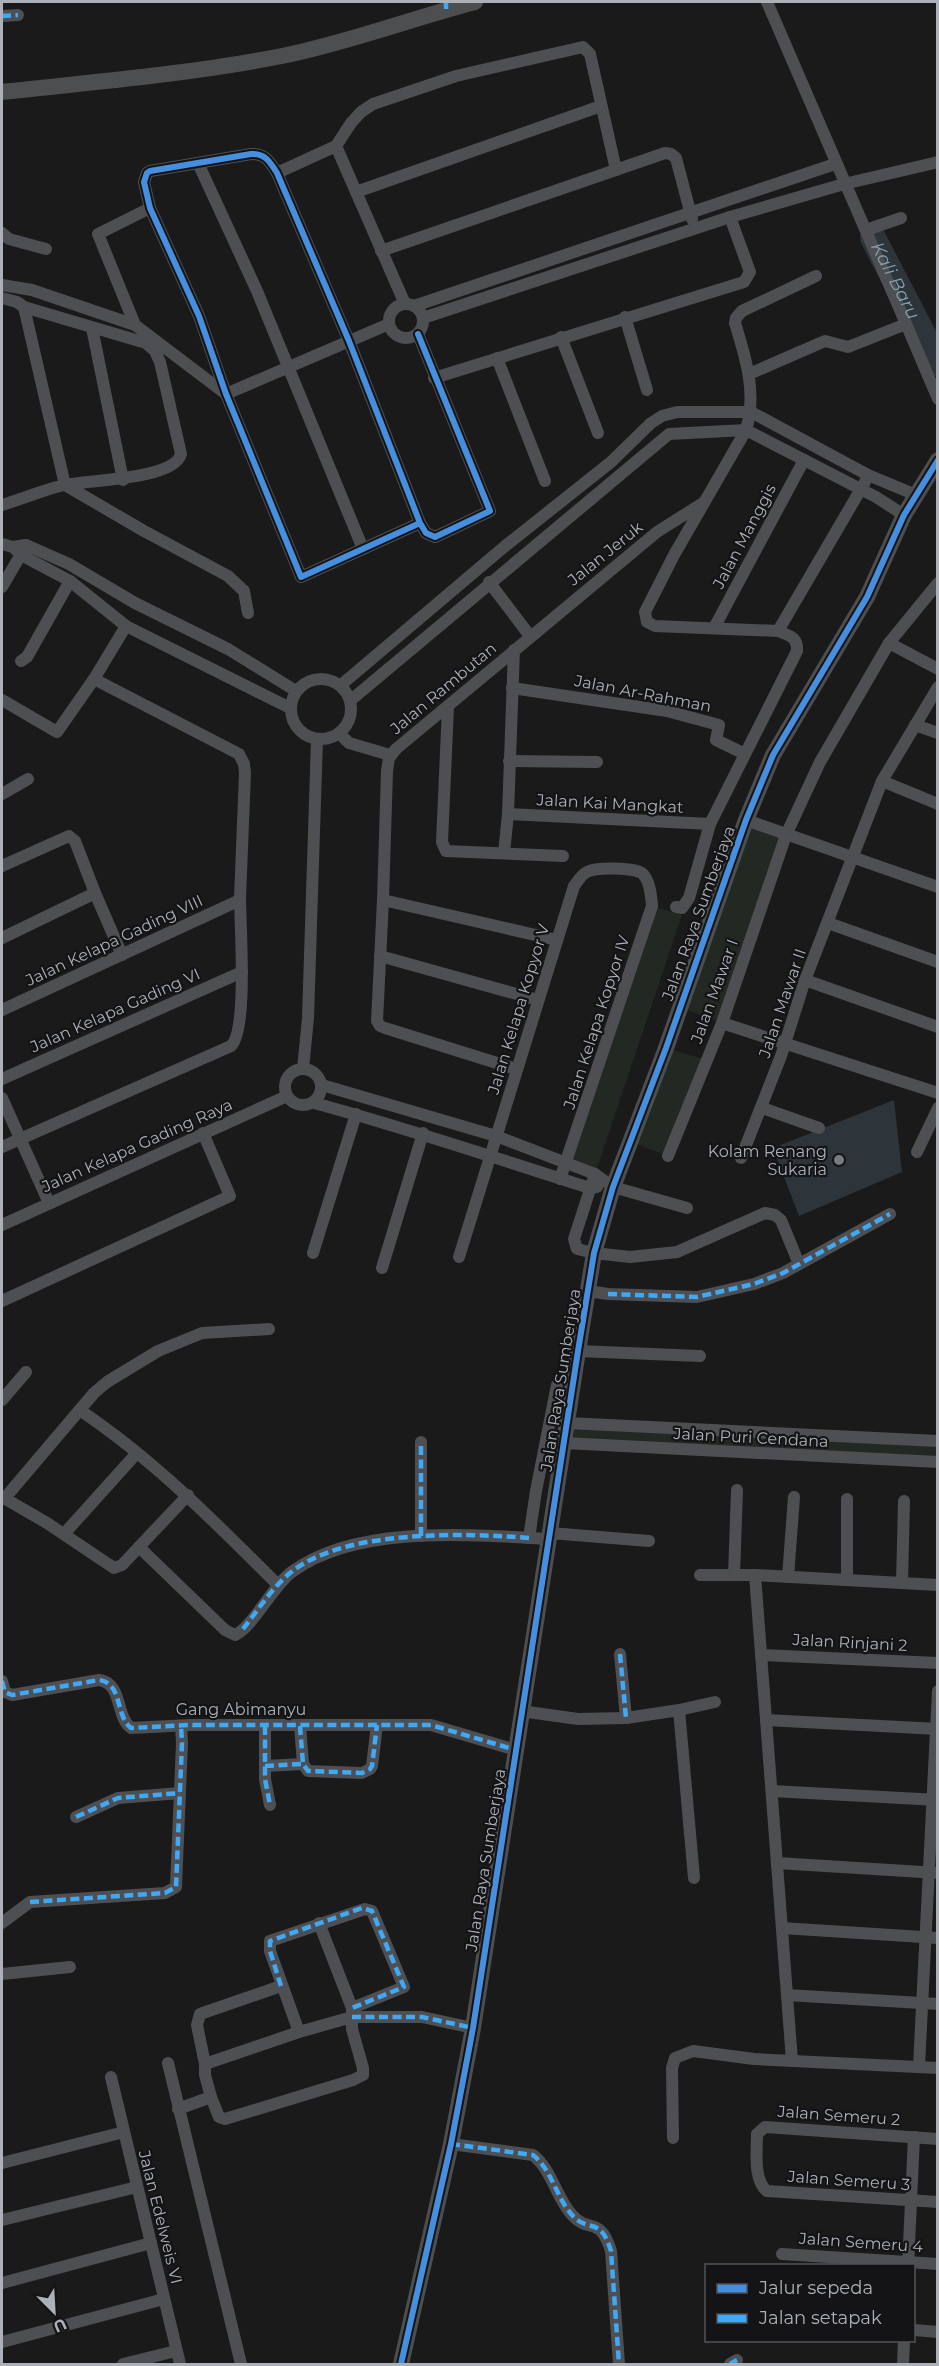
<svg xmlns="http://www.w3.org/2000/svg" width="939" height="2366" font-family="Montserrat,sans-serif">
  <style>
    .green { fill: #222822 }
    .water { fill: #2d353b }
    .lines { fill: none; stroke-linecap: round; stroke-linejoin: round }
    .river { stroke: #2d353b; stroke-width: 26 }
    .street { stroke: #4e4f52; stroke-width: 12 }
    .secondary { stroke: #4d4e50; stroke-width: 16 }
    .quiet { stroke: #3fa9f5; stroke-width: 4.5; stroke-dasharray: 9 4.5; stroke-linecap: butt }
    .cycleway-casing { stroke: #141416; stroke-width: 10 }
    .cycleway { stroke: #468fdf; stroke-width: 6 }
    .poi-dot { fill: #797c81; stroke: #141416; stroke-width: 2 }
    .labels { text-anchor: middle; stroke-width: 4.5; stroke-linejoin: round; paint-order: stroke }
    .street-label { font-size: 16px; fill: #acb1b9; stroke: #141416 }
    .poi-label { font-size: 16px; fill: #acb1b9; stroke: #141416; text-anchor: end }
    .water-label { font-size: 18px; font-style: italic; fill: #85a0b2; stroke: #141416 }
  </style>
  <rect width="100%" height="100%" fill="#1a1a1a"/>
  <!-- green -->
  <g class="green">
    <path d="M746,820L786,835L722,1023L679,1007Z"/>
    <path d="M652,906L682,915L595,1174L566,1163Z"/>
    <path d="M666,1048L707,1060L668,1156L630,1142Z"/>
    <path d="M567,1423L937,1441L938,1462L564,1443Z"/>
  </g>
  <!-- water -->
  <path class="water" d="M894,1100L902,1172L799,1216L773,1148Z"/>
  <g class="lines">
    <!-- river -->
    <path class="river" id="s1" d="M873,238L938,363"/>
    <!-- street -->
    <g class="street">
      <path d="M767,2C823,134 882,266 938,399"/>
      <path d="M2,16L18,15"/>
      <path d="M336,146L405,304"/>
      <path d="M198,163L257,291L363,549"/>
      <path d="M277,173L336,146L351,123L361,112L373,104L456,76L583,47L590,54L616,170"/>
      <path d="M356,192L601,106"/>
      <path d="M866,230L901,218"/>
      <path d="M2,233L9,239L46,249"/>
      <path d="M381,251L665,153L671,154L676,158L692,219"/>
      <path d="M2,285L32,290L135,325L226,394L389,324"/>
      <path d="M2,298L17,302L24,307"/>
      <circle cx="406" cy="321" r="17"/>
      <path d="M414,306L835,164"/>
      <path d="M625,317L647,390"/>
      <path d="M423,318L730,217L844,184L938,162"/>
      <path d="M135,325L98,234L150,208"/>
      <path d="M92,328L123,480"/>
      <path d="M418,334L490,511L435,537L426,533L420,523L349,341L277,173C270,162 265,153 251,154L150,171L147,173L144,182L150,208L199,316L226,394L301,577L420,523"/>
      <path d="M561,337L598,433"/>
      <path d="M497,358L545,481"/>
      <path d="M749,374L825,341L848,347L906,324"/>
      <path d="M434,378L744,282L750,272L730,217"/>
      <path d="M2,505C22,499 43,490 64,485C87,480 174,480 181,454L160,362L155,351L146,343L24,307L65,485L144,531L228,576L244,591L248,613"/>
      <path d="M2,544L13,547L21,555L70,581L126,626L290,708"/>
      <path d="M13,547L26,545L69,564L135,603L228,649L296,691"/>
      <path d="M489,582L530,636"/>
      <path d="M2,587L24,549"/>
      <path d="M714,628L804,460"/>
      <path d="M778,631L865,482"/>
      <path d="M889,643L938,669"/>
      <path d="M21,661L27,657L70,581"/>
      <circle cx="321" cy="709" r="30"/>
      <path d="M341,685L504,547L611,462L651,423L662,416L677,412H751L868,475L916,495"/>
      <path d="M512,688L667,711L719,725L716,740L745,754"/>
      <path d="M2,700L57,732L94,679L126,626"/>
      <path d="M351,700L669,434L746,430L876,497L904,515"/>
      <path d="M448,707L442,842L446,851L563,856"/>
      <path d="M915,725L938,733"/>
      <path d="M339,733L349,743L390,755"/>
      <path d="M509,761L597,762"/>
      <path d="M882,781L938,804"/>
      <path d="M2,794L28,779"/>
      <path d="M508,814L710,824"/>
      <path d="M746,820L938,887"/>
      <path d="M504,853L508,814L514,650"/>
      <path d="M2,866L69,836L75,841L95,893"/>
      <path d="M383,900L557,940"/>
      <path d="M676,907L682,908L689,898L710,824L797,651C798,637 790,636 778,631L655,626L647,622L645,612L674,555L746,430C757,393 746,359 735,323L736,318L742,311L816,276"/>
      <path d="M828,923L938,962"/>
      <path d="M2,938L95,893L122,955"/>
      <path d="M380,956L538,1000"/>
      <path d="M805,980L938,1027"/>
      <path d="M2,1010L240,900"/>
      <path d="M722,1023L938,1093"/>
      <circle cx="303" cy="1087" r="18"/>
      <path d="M303,1069L308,1018L317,739"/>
      <path d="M516,1069L385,1028L380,1026L377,1021L383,900L387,771L389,758L396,749L657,532L703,503"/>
      <path d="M2,1079L242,972"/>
      <path d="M322,1085L496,1136L595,1174L613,1187L687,1208"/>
      <path d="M2,1098L49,1203"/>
      <path d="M314,1103C407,1128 498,1159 590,1188L597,1187"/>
      <path d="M762,1108L819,1128"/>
      <path d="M2,1147L231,1046C248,1030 240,924 240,897C242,856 243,815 245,773L244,764L239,754L94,679"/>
      <path d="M917,1152L938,1108"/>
      <path d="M668,1156L722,1023L786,835L820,762L889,643L938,583"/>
      <path d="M741,1158L781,1056L805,980L882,781L938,687"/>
      <path d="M595,1174L574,1239L577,1249L594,1253L630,1257L677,1252L765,1213L775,1215L781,1220L799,1264"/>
      <path d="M2,1225L287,1096"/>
      <path d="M313,1253L356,1114"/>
      <path d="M459,1257L574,886C578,881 581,875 587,872C595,867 636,867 643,874C650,882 651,895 652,906L560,1179"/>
      <path d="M382,1268L423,1133"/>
      <path d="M588,1291L608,1294L697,1297L754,1284L783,1273L890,1214"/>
      <path d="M2,1301L230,1196L203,1133"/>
      <path d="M578,1351L700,1356"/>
      <path d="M2,1400L26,1372"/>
      <path d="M81,1411C154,1460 216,1523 278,1585"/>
      <path d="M567,1423L938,1441"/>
      <path d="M564,1443L938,1462"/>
      <path d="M2,1497L47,1523L114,1568L122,1565L188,1495"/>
      <path d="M4,1499L94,1393L107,1382L158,1351L202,1333L269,1329"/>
      <path d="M847,1499V1580"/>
      <path d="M550,1533L649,1541"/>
      <path d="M64,1534L136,1454"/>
      <path d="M421,1536V1442"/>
      <path d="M529,1538L536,1491L557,1385"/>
      <path d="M139,1547L225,1630L235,1635C253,1627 273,1585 293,1571C358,1524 472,1535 549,1539"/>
      <path d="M700,1575H755L938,1585"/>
      <path d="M734,1575L737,1490"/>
      <path d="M755,1575L792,2061"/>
      <path d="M788,1577L794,1497"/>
      <path d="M902,1583L904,1501"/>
      <path d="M620,1654L626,1718"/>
      <path d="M761,1655L938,1663"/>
      <path d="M2,1681L5,1692L12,1695L99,1680C123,1683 115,1716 131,1728L190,1725H431L516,1750"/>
      <path d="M679,1710L715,1702"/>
      <path d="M521,1711L578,1719L626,1718L679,1710L694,1878"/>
      <path d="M766,1720L938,1729"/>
      <path d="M265,1726V1779L270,1805"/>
      <path d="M300,1726L303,1764L308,1771L362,1773L370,1769L372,1766L377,1725"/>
      <path d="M265,1766L303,1764"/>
      <path d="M772,1791L938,1800"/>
      <path d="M76,1817L118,1798L180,1793"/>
      <path d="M777,1863L938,1873"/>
      <path d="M2,1923L30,1902L165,1893L176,1887L182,1743L181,1726"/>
      <path d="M782,1928L938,1938"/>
      <path d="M2,1974L70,1967"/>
      <path d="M787,1995L938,2004"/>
      <path d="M299,2032L270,1951V1941L365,1909L372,1911L404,1987L352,2008"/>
      <path d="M168,2063L241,2364"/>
      <path d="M205,2064L197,2025L200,2014L281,1986"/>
      <path d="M919,2066L938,1691"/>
      <path d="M111,2077L180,2364"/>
      <path d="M211,2097L219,2117L225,2119L353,2080L363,2075V2068L352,2029V2008L319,1923"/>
      <path d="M178,2109L211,2097L205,2075V2064L299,2032L352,2017H422L473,2028"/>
      <path d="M673,2138L672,2068L675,2058L693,2051L754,2059L938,2068"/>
      <path d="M938,2139L765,2127L757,2134C757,2149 753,2181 767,2191L938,2202"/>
      <path d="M451,2144L533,2155C552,2170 556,2197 572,2215C589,2234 600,2215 611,2251L619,2364"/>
      <path d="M2,2163L124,2132"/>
      <path d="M2,2220L137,2187"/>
      <path d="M782,2254L938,2264"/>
      <path d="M908,2266L914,2137"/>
      <path d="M2,2283L151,2243"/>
      <path d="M914,2330L938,2332"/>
      <path d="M2,2342L164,2299"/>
      <path d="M123,2364L176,2351"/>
      <path d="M730,2364L737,2360"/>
      <path d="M903,2364L904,2340"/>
    </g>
    <!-- secondary -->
    <g class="secondary">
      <path d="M2,92C95,82 189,74 282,56C347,43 410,19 475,2"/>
      <path d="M401,2364L451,2144L473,2028L578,1351L594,1253L613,1187L666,1048L746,820L773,755L867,597L904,515L938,460"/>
    </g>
    <!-- quiet -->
    <g class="quiet">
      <path d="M446,2V9"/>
      <path d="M2,16L18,15"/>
      <path d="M608,1294L697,1297L754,1284L783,1273L890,1214"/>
      <path d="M421,1536V1442"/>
      <path d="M243,1629C258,1610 272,1588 290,1573C344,1529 463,1533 529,1538"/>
      <path d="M620,1654L626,1718"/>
      <path d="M2,1681L5,1692L12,1695L99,1680C123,1683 115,1716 131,1728L190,1725H431L516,1750"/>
      <path d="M265,1726V1779L270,1805"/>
      <path d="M300,1726L303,1764L308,1771L362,1773L370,1769L372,1766L377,1725"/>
      <path d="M265,1766L303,1764"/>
      <path d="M76,1817L118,1798L180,1793"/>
      <path d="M30,1902L165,1893L176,1887L182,1743L181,1726"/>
      <path d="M281,1986L270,1951V1941L362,1908L372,1911L404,1987L352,2008"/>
      <path d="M352,2017H422L473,2028"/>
      <path d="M451,2144L533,2155C552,2170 556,2197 572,2215C589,2234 600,2215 611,2251L619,2364"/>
      <path d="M730,2364L737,2360"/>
    </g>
    <defs>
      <g id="cycleway">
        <path d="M418,334L490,511L435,537L426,533L420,523L349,341L277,173C270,162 265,153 251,154L150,171L147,173L144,182L150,208L199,316L226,394L301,577L420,523"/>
        <path d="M401,2364L451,2144L473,2028L578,1351L594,1253L613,1187L666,1048L746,820L773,755L867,597L904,515L938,460"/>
      </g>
    </defs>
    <!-- cycleway casing -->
    <use href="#cycleway" class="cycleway-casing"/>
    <!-- cycleway -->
    <use href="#cycleway" class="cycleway"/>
  </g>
  <!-- markers -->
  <circle class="poi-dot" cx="839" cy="1160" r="6"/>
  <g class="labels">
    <!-- street labels -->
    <g class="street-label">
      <text transform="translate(744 536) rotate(-62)" y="6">Jalan Manggis</text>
      <text transform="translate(605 553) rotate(-39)" y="6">Jalan Jeruk</text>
      <text transform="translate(443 688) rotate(-40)" y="6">Jalan Rambutan</text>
      <text transform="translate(643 693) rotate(11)" y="6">Jalan Ar-Rahman</text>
      <text transform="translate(610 803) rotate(3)" y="6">Jalan Kai Mangkat</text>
      <text transform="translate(698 913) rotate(-70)" y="6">Jalan Raya Sumberjaya</text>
      <text transform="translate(114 940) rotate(-25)" y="6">Jalan Kelapa Gading VIII</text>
      <text transform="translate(714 991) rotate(-70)" y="6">Jalan Mawar I</text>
      <text transform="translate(782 1003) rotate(-71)" y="6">Jalan Mawar II</text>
      <text transform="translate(518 1009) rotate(-73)" y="6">Jalan Kelapa Kopyor V</text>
      <text transform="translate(115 1010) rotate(-24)" y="6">Jalan Kelapa Gading VI</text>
      <text transform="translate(596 1022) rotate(-72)" y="6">Jalan Kelapa Kopyor IV</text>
      <text transform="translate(137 1145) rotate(-24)" y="6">Jalan Kelapa Gading Raya</text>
      <text transform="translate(560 1380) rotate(-81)" y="6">Jalan Raya Sumberjaya</text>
      <text transform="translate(751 1437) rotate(3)" y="6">Jalan Puri Cendana</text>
      <text transform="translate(850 1642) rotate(3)" y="6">Jalan Rinjani 2</text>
      <text x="241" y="1715">Gang Abimanyu</text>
      <text transform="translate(485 1860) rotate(-81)" y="6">Jalan Raya Sumberjaya</text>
      <text transform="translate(839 2115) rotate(4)" y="6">Jalan Semeru 2</text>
      <text transform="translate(849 2180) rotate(4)" y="6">Jalan Semeru 3</text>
      <text transform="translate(161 2217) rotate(76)" y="6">Jalan Edelweis VI</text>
      <text transform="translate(861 2242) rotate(4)" y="6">Jalan Semeru 4</text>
    </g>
    <!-- poi labels -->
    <g class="poi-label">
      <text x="827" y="1157">Kolam Renang<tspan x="827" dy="18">Sukaria</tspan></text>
    </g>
    <!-- water labels -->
    <g class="water-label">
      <text dy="6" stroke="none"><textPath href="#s1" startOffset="48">Kali Baru</textPath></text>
    </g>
  </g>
  <!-- border -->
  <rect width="939" height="2366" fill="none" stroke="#acb1b9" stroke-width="6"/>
  <!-- legend -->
  <rect x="705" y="2264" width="210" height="78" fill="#141416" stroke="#515357" stroke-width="1.5"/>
  <rect x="717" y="2284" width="30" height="9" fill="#468fdf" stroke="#515357" stroke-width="1.5"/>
  <text x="759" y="2294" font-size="18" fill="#acb1b9">Jalur sepeda</text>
  <rect x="717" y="2314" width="30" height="9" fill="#3fa9f5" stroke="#515357" stroke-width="1.5"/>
  <text x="759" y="2324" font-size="18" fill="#acb1b9">Jalan setapak</text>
  <!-- north arrow -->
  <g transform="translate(54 2312) rotate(156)" stroke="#141416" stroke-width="4.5" paint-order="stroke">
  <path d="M0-4.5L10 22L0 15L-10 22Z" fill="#acb1b9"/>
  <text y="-9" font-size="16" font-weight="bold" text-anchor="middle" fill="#acb1b9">U</text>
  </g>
</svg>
